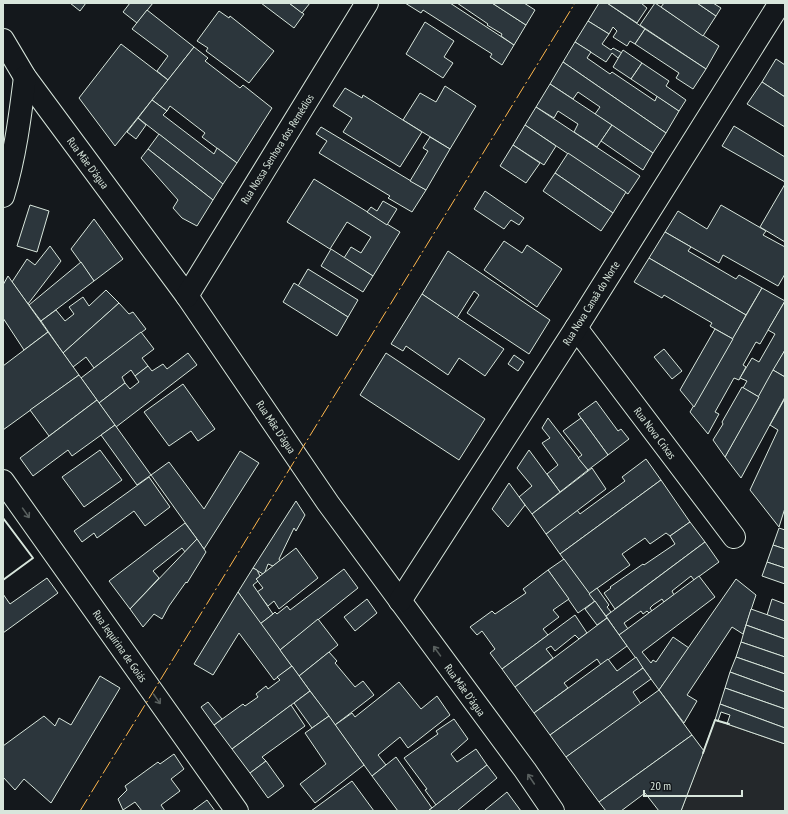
<svg xmlns="http://www.w3.org/2000/svg" width="788" height="814" font-family="'PT Sans Narrow',sans-serif">
  <style>
    .parking { fill: #24282b; stroke: #939e99 }
    .building { fill: #2c363c; stroke: #d8e6dc }
    .lines { fill: none; stroke-linecap: round; stroke-linejoin: round }
    .minor-casing { stroke: #d8e6dc; stroke-width: 24 }
    .minor { stroke: #14181c; stroke-width: 22 }
    .wall { stroke: #d8e6dc; stroke-width: 2 }
    .power { stroke: #ffb74d; stroke-width: 1; stroke-dasharray: 14 3 2 3; stroke-linecap: butt }
    .oneway { stroke: #59605f }
    .labels { text-anchor: middle; stroke-width: 3; stroke-linejoin: round; paint-order: stroke }
    .street-label { font-size: 11px; fill: #d8e6dc; stroke: #14181c }
  </style>
  <rect width="100%" height="100%" fill="#14181c"/>
  <!-- parking -->
  <path class="parking" d="M715,720L785,744V811H681Z"/>
  <!-- building -->
  <g class="building">
    <path d="M70,3H86L80,11Z"/>
    <path d="M130,3H153L137,23L123,12Z"/>
    <path d="M261,3H289L304,14L294,28Z"/>
    <path d="M289,3H310L302,13Z"/>
    <path d="M405,3H450L514,45L502,65L490,57L492,54L423,10L421,13Z"/>
    <path d="M457,3H492L526,25L514,45L501,36L502,34L487,25L488,24Z"/>
    <path d="M492,3H524L535,10L526,25Z"/>
    <path d="M599,3H607L645,29L635,44L630,41L627,46L613,37L617,31L613,27L609,34L588,21Z"/>
    <path d="M607,3H641L647,8L637,23Z"/>
    <path d="M655,3L719,46L706,69L640,25Z"/>
    <path d="M664,3H697L716,16L703,36L661,7Z"/>
    <path d="M697,3H713L721,8L716,16Z"/>
    <path d="M147,10L194,47L168,80L157,71L168,56L132,29Z"/>
    <path d="M219,11L229,18L230,16L274,51L249,83L206,51L208,48L197,41Z"/>
    <path d="M588,21L609,34L602,44L611,50L613,48L622,53L618,58L612,53L606,62L575,42Z"/>
    <path d="M425,22L454,41L444,57L453,63L443,78L406,54Z"/>
    <path d="M645,29L706,69L693,89L676,78L679,73L635,44Z"/>
    <path d="M575,42L591,52L587,58L610,74L612,72L655,101L657,96L679,111L666,133L563,62Z"/>
    <path d="M121,44L168,80L115,146L79,98Z"/>
    <path d="M194,47L208,58L205,61L240,88L243,85L272,108L237,163L202,137L205,133L170,106L167,111L152,100Z"/>
    <path d="M623,50L642,63L631,79L613,67Z"/>
    <path d="M776,59L785,65V97L762,82Z"/>
    <path d="M563,62L666,133L653,153L595,114L600,107L578,92L573,99L550,84Z"/>
    <path d="M642,63L669,81L666,86L686,100L679,111L631,79Z"/>
    <path d="M762,82L785,97V127L747,104Z"/>
    <path d="M550,84L612,125L597,147L574,132L578,124L558,111L554,118L536,107Z"/>
    <path d="M445,86L476,106L450,149L403,120L420,93L436,102Z"/>
    <path d="M345,88L362,98L363,95L422,132L400,167L343,132L352,118L333,106Z"/>
    <path d="M152,100L167,111L163,115L214,154L217,148L237,163L223,184L138,118Z"/>
    <path d="M536,107L640,176L628,194L525,125Z"/>
    <path d="M138,118L146,125L136,139L127,132Z"/>
    <path d="M525,125L556,146L544,165L513,145Z"/>
    <path d="M612,125L653,153L643,170L601,141Z"/>
    <path d="M734,126L785,157V182L722,146Z"/>
    <path d="M321,127L426,190L412,212L388,198L390,196L319,153L327,141L316,134Z"/>
    <path d="M159,134L223,184L213,200L148,149Z"/>
    <path d="M430,137L450,149L426,190L410,181L428,151L423,148Z"/>
    <path d="M513,145L540,163L526,183L500,166Z"/>
    <path d="M148,149L213,200L197,226L182,218L173,208L178,200L141,158Z"/>
    <path d="M568,153L626,192L613,213L555,173Z"/>
    <path d="M555,173L613,213L601,231L543,191Z"/>
    <path d="M314,179L400,232L373,276L344,258L351,247L361,253L371,237L347,222L330,249L287,222Z"/>
    <path d="M785,184V242L760,227Z"/>
    <path d="M485,191L524,218L519,225L511,220L504,229L474,209Z"/>
    <path d="M383,201L397,209L387,225L367,212L371,207L377,211Z"/>
    <path d="M30,205L49,211L37,252L17,246Z"/>
    <path d="M721,205L766,231L763,235L785,247V274L778,286L723,255L719,263L665,232L678,211L707,229Z"/>
    <path d="M94,219L123,259L94,281L71,249Z"/>
    <path d="M665,232L691,247L688,251L736,279L739,275L762,288L746,315L649,258Z"/>
    <path d="M504,241L522,253L527,245L562,269L537,307L484,270Z"/>
    <path d="M50,246L61,261L28,304L12,282L27,259L35,265Z"/>
    <path d="M331,249L373,276L363,292L321,266Z"/>
    <path d="M448,251L550,320L529,354L467,313L479,295L474,291L457,318L422,294Z"/>
    <path d="M649,258L746,315L733,339L710,326L712,323L664,295L662,298L634,282Z"/>
    <path d="M81,262L94,281L41,321L29,305Z"/>
    <path d="M308,269L358,300L348,317L298,286Z"/>
    <path d="M8,276L48,332L24,350L3,318V285Z"/>
    <path d="M294,283L348,317L337,336L283,302Z"/>
    <path d="M762,288L785,301L760,344L756,342L743,365L746,367L740,378L739,380L734,378L715,412L719,414L708,434L690,412Z"/>
    <path d="M106,290L119,303L63,353L41,321L56,310L65,321L74,314L69,307L83,297L89,306Z"/>
    <path d="M422,294L504,349L485,376L459,358L448,375L406,346L403,351L391,344Z"/>
    <path d="M785,301V350L759,397L743,388L747,381L740,378L752,358L759,362L775,334L768,330Z"/>
    <path d="M119,303L129,314L133,312L146,329L94,368L86,357L73,367L63,353Z"/>
    <path d="M715,329L733,339L694,407L680,390Z"/>
    <path d="M48,332L79,375L3,430V366Z"/>
    <path d="M141,332L154,349L142,358L148,366L135,376L131,370L122,377L125,383L99,403L81,378Z"/>
    <path d="M664,349L682,371L672,379L654,357Z"/>
    <path d="M785,350V377L773,370Z"/>
    <path d="M188,353L197,365L116,427L99,403L125,383L130,389L139,382L135,376L148,366L152,371L163,364L167,369Z"/>
    <path d="M386,353L485,419L459,460L360,395Z"/>
    <path d="M514,355L524,362L518,371L508,364Z"/>
    <path d="M773,370L785,377V397L741,478L725,457Z"/>
    <path d="M79,375L97,400L49,436L30,410Z"/>
    <path d="M183,384L215,429L198,441L191,431L169,446L144,412Z"/>
    <path d="M742,387L759,397L725,457L713,440L723,424L722,422Z"/>
    <path d="M97,400L115,425L72,456L68,450L33,476L20,458Z"/>
    <path d="M784,400H785V508L779,527L750,490L778,430L770,425Z"/>
    <path d="M596,401L618,431L621,429L629,439L608,455L578,414Z"/>
    <path d="M548,418L588,470L560,492L547,474L558,465L542,443L550,438L542,428Z"/>
    <path d="M581,418L608,455L588,470L578,458L582,455L563,431Z"/>
    <path d="M115,425L151,475L137,485L101,435Z"/>
    <path d="M100,450L122,480L84,507L62,477Z"/>
    <path d="M529,450L560,492L532,514L519,497L532,486L517,468Z"/>
    <path d="M240,451L259,463L204,549L151,475L169,462L204,509Z"/>
    <path d="M646,459L661,480L560,554L546,534L577,510L580,514L625,481L622,477Z"/>
    <path d="M592,468L606,489L546,534L532,514Z"/>
    <path d="M149,477L170,507L145,526L134,511L97,538L94,533L82,542L74,531Z"/>
    <path d="M661,480L690,522L670,536L666,533L650,544L645,538L622,554L630,565L589,594L560,554Z"/>
    <path d="M509,483L525,505L508,527L492,509Z"/>
    <path d="M296,501L305,515L296,531L294,528L279,559L280,561L273,566L268,564L265,572L263,574L253,568Z"/>
    <path d="M690,522L705,542L615,609L604,593L611,588L610,587L643,564L644,565L675,544L670,536Z"/>
    <path d="M185,523L197,539L185,552L182,548L153,571L159,578L130,609L109,581Z"/>
    <path d="M779,528L785,530V549L773,545Z"/>
    <path d="M197,539L206,552L187,583L186,582L169,606L162,619L154,614L143,627L130,609Z"/>
    <path d="M705,542L719,562L694,580L691,576L672,591L674,595L664,602L662,599L653,605L650,608L652,611L649,613L647,611L643,614L641,611L624,623L628,629L619,635L606,616Z"/>
    <path d="M773,545L785,549V568L767,562Z"/>
    <path d="M296,548L318,578L279,609L274,601L268,606L257,592L263,588L256,579Z"/>
    <path d="M564,559L595,601L578,613L548,570Z"/>
    <path d="M767,562L785,568V584L762,576Z"/>
    <path d="M253,568L257,570L260,576L256,579L258,581L253,585L273,614L260,624L238,592Z"/>
    <path d="M344,569L358,588L280,650L260,624L273,614L275,612L277,614L287,606L290,610Z"/>
    <path d="M548,570L569,599L553,610L559,617L543,629L548,635L502,669L490,653L495,649L482,631L477,635L470,627L492,611L495,614L526,593L523,589Z"/>
    <path d="M699,576L715,597L642,652L651,663L653,660L656,662L673,637L689,648L659,690L619,635Z"/>
    <path d="M47,578L58,593L3,633V594L10,604Z"/>
    <path d="M736,579L756,595L743,634L732,627L687,695L697,701L684,723L659,690Z"/>
    <path d="M597,588L609,605L607,607L611,612L606,616L589,594Z"/>
    <path d="M238,592L292,666L274,680L239,633L213,675L194,664Z"/>
    <path d="M367,599L377,613L355,631L344,617Z"/>
    <path d="M772,599L785,604V621L767,615Z"/>
    <path d="M595,601L607,618L597,625L585,609Z"/>
    <path d="M751,609L785,621V639L746,625Z"/>
    <path d="M575,615L587,633L579,639L575,635L555,651L551,646L546,649L553,658L515,687L502,669Z"/>
    <path d="M607,618L627,646L601,665L597,659L564,683L568,688L534,713L515,687Z"/>
    <path d="M318,619L338,645L299,676L280,650Z"/>
    <path d="M746,625L785,639V657L741,642Z"/>
    <path d="M741,642L785,657V674L736,657Z"/>
    <path d="M329,652L337,661L335,663L355,687L363,681L374,695L335,725L299,676Z"/>
    <path d="M636,657L643,668L550,735L534,713L608,659L617,671Z"/>
    <path d="M736,657L785,674V692L730,672Z"/>
    <path d="M292,666L310,691L232,749L214,725L243,704L245,706L258,697L256,694L266,686L268,689L280,680L277,677Z"/>
    <path d="M643,668L651,679L633,692L641,704L566,757L550,735Z"/>
    <path d="M730,672L785,692V709L725,688Z"/>
    <path d="M100,676L120,688L51,803L24,779L15,790L3,777V746L44,716L55,726L59,718L71,725Z"/>
    <path d="M399,682L421,709L437,696L450,715L408,748L400,737L378,755L386,765L372,776L335,725L352,713L355,717Z"/>
    <path d="M725,688L785,709V728L720,704Z"/>
    <path d="M659,690L692,735L599,802L566,757Z"/>
    <path d="M310,691L329,716L312,728L294,703Z"/>
    <path d="M208,702L222,719L214,725L201,707Z"/>
    <path d="M720,704L785,728V744L727,724L730,715L721,712L718,721L715,720Z"/>
    <path d="M291,705L305,726L262,757L266,761L250,773L232,749Z"/>
    <path d="M329,716L364,765L315,803L300,784L326,764L305,733Z"/>
    <path d="M454,719L468,739L451,754L457,762L476,749L487,765L436,805L425,790L427,789L404,758L438,734L436,731Z"/>
    <path d="M692,735L704,751L681,811H659L645,793L621,811H606L599,802Z"/>
    <path d="M174,754L184,769L171,779L180,791L161,805L165,811H142L135,802L123,810L118,799L127,790L125,786L158,762L160,764Z"/>
    <path d="M396,757L432,808L428,811H398L372,776Z"/>
    <path d="M266,761L284,786L268,798L250,773Z"/>
    <path d="M487,765L497,778L457,811H428Z"/>
    <path d="M352,781L374,811H311Z"/>
    <path d="M507,792L521,811H486L485,810Z"/>
    <path d="M207,800L215,811H192Z"/>
  </g>
  <g class="lines">
    <defs>
      <g id="minor">
        <path d="M3,40L25,77L187,296L328,503L525,770L553,811"/>
        <path d="M3,196C15,157 20,117 25,77"/>
        <path d="M187,296L367,3"/>
        <path d="M576,328L734,537"/>
        <path d="M3,481L237,811"/>
        <path d="M400,601L576,328L780,3"/>
      </g>
    </defs>
    <!-- minor casing -->
    <use href="#minor" class="minor-casing"/>
    <!-- minor -->
    <use href="#minor" class="minor"/>
    <!-- wall -->
    <g class="wall">
      <path d="M3,518L33,558L3,580"/>
      <path d="M703,753L715,720L729,724"/>
    </g>
    <!-- power -->
    <path class="power" d="M80,811L575,3"/>
  </g>
  <!-- one-way arrows -->
  <defs><path id="oneway-shaft" d="M-6 0H5M1.5-3L5.5 0L1.5 3" fill="none" stroke-width="1.6" stroke-linecap="round" stroke-linejoin="round"/></defs>
  <g class="oneway">
    <use href="#oneway-shaft" transform="translate(26 513) rotate(55)"/>
    <use href="#oneway-shaft" transform="translate(437 651) rotate(-126)"/>
    <use href="#oneway-shaft" transform="translate(157 699) rotate(55)"/>
    <use href="#oneway-shaft" transform="translate(531 779) rotate(-124)"/>
  </g>
  <g class="labels">
    <!-- street labels -->
    <g class="street-label">
      <text transform="translate(277 149) rotate(-58)" y="4">Rua Nossa Senhora dos Remédios</text>
      <text transform="translate(88 163) rotate(53)" y="4">Rua Mãe D'água</text>
      <text transform="translate(591 303) rotate(-58)" y="4">Rua Nova Canaã do Norte</text>
      <text transform="translate(276 427) rotate(56)" y="4">Rua Mãe D'água</text>
      <text transform="translate(655 433) rotate(53)" y="4">Rua Nova Crixas</text>
      <text transform="translate(120 646) rotate(55)" y="4">Rua Jequirina de Goiás</text>
      <text transform="translate(465 690) rotate(54)" y="4">Rua Mãe D'água</text>
    </g>
  </g>
  <!-- border -->
  <rect width="788" height="814" fill="none" stroke="#d8e6dc" stroke-width="8"/>
  <!-- scale -->
  <path d="M644 790v6h98v-6" fill="none" stroke="#d8e6dc" stroke-width="2"/>
  <text x="650" y="790" font-size="12" fill="#d8e6dc" stroke="#14181c" stroke-width="3" paint-order="stroke">20 m</text>
</svg>
